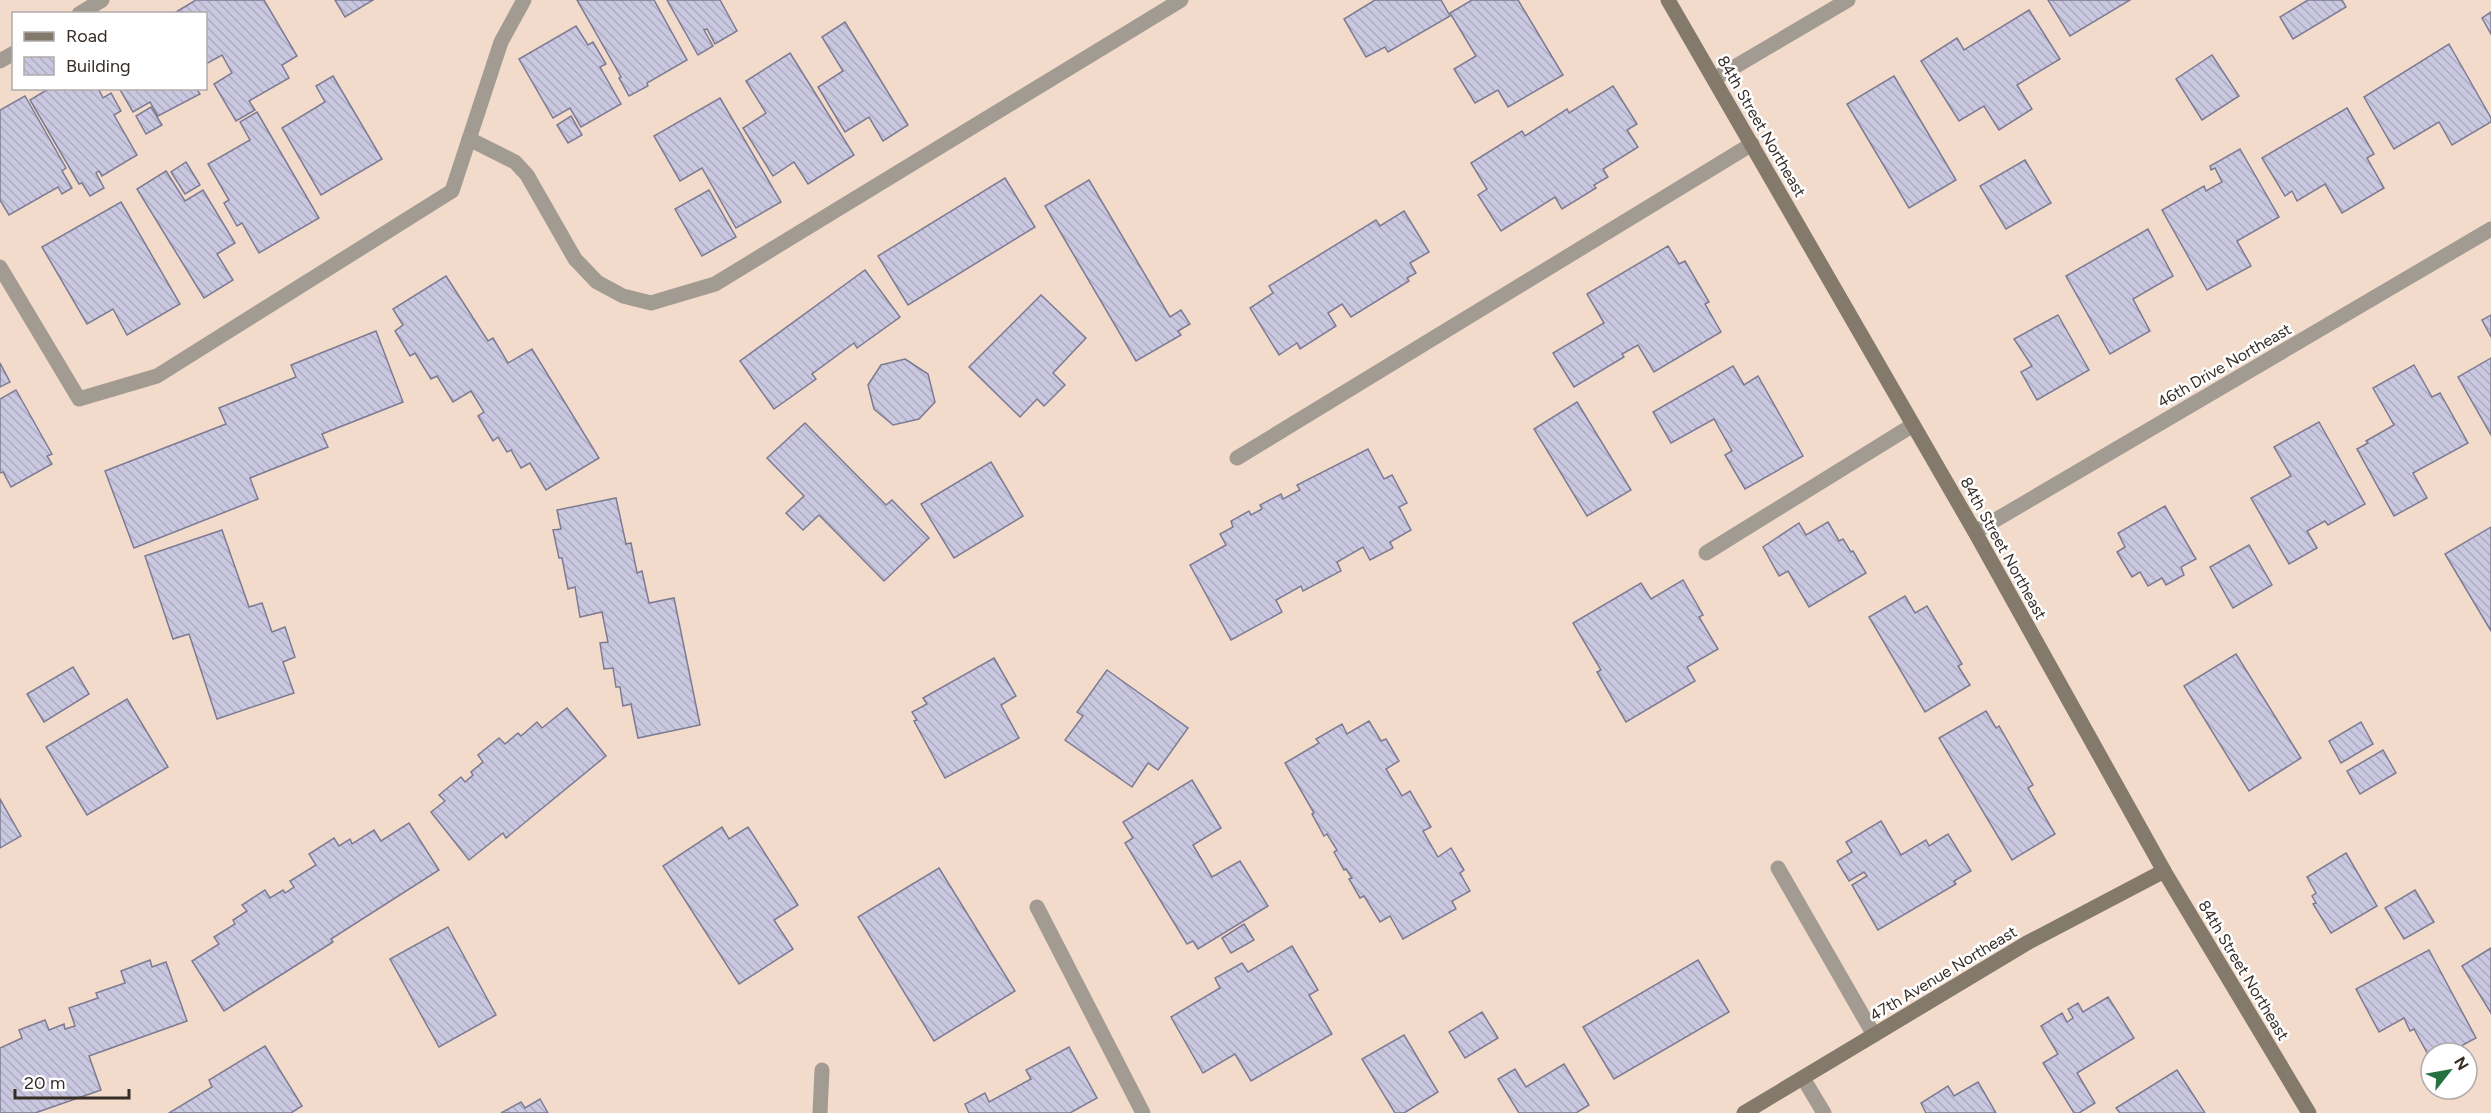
<svg xmlns="http://www.w3.org/2000/svg" width="2491" height="1113" font-family="Figtree,sans-serif">
  <style>
    .building { fill: url(#building-back-hatch); stroke: #7d7b92; stroke-width: 1.5 }
    .lines { fill: none; stroke-linecap: round; stroke-linejoin: round }
    .lane { stroke: #a29b92; stroke-width: 15 }
    .street { stroke: #a29b92; stroke-width: 15 }
    .secondary { stroke: #847a6c; stroke-width: 15 }
    .labels { text-anchor: middle; stroke-width: 5; stroke-linejoin: round; paint-order: stroke }
    .street-label { font-size: 16px; fill: #362d27; stroke: #fff }
  </style>
  <defs>
    <pattern id="building-back-hatch" width="6" height="6" patternUnits="userSpaceOnUse" patternTransform="scale(1.5)"><rect width="6" height="6" fill="#cac8e1"/><path d="M-1 5l2 2M0 0l6 6M5-1l2 2" fill="none" stroke="#aeacc1"/></pattern>
  </defs>
  <rect width="100%" height="100%" fill="#f3dbcb"/>
  <!-- building -->
  <g class="building">
    <path d="M196,0H264L297,56L282,65L289,78L249,101L255,110L236,121L214,84L232,73L222,55L206,64V14L176,12Z"/>
    <path d="M335,0H373L345,17Z"/>
    <path d="M577,0H654L687,60L647,83L648,86L629,96L619,78L621,77Z"/>
    <path d="M667,0H720L737,31L715,44L707,29L704,30L713,46L698,55Z"/>
    <path d="M1375,0H1441L1450,16L1388,52L1385,47L1366,57L1344,19Z"/>
    <path d="M1472,0H1518L1563,75L1508,107L1498,90L1475,103L1454,69L1476,56L1450,13Z"/>
    <path d="M2048,0H2130L2070,36Z"/>
    <path d="M2308,0H2342L2346,7L2293,39L2280,17Z"/>
    <path d="M2029,10L2060,59L2017,85L2032,109L1999,130L1984,106L1959,121L1921,61L1957,38L1964,50Z"/>
    <path d="M2491,12V34L2482,18Z"/>
    <path d="M845,22L908,125L883,141L869,117L845,132L818,87L843,71L822,37Z"/>
    <path d="M576,26L588,45L593,42L606,64L600,67L621,104L581,127L570,108L553,118L519,59Z"/>
    <path d="M2449,44L2491,118V122L2452,145L2439,122L2394,149L2364,97Z"/>
    <path d="M790,53L854,155L808,184L794,162L773,176L743,128L766,113L746,81Z"/>
    <path d="M2212,55L2239,96L2202,120L2176,79Z"/>
    <path d="M333,76L382,159L321,195L282,128L325,102L316,86Z"/>
    <path d="M1894,76L1956,180L1909,208L1847,104Z"/>
    <path d="M1613,86L1637,124L1627,130L1638,147L1603,169L1608,177L1594,185L1596,188L1562,209L1555,197L1501,231L1478,195L1487,189L1471,163L1522,131L1525,136L1567,109L1569,113Z"/>
    <path d="M50,88H98L103,98L111,93L121,111L114,115L137,155L102,176L99,171L96,173L104,188L90,196L82,183L79,184L30,100Z"/>
    <path d="M119,88H196L200,94L158,116L150,102L133,112Z"/>
    <path d="M25,96L66,168L62,171L72,188L62,194L58,187L9,215L0,200V110Z"/>
    <path d="M720,98L781,202L736,228L702,168L680,181L654,136Z"/>
    <path d="M151,107L162,125L146,134L136,116Z"/>
    <path d="M2347,108L2374,154L2367,158L2384,188L2342,213L2325,184L2297,201L2292,191L2285,196L2262,158Z"/>
    <path d="M257,112L319,218L259,253L242,223L237,226L224,203L229,200L208,164L250,140L240,122Z"/>
    <path d="M571,116L582,135L568,143L557,125Z"/>
    <path d="M2240,149L2279,217L2237,241L2251,266L2207,290L2162,210L2204,186L2206,191L2222,182L2215,168L2211,170L2210,166Z"/>
    <path d="M2025,160L2051,203L2006,229L1980,186Z"/>
    <path d="M186,162L200,185L185,194L171,172Z"/>
    <path d="M166,171L185,201L203,190L235,243L217,254L233,280L204,298L137,189Z"/>
    <path d="M1005,178L1035,227L908,305L878,256Z"/>
    <path d="M1089,180L1170,317L1181,310L1190,324L1178,331L1181,335L1136,361L1045,206Z"/>
    <path d="M709,190L736,237L702,256L675,209Z"/>
    <path d="M121,202L180,304L127,335L113,309L87,324L42,247Z"/>
    <path d="M1404,211L1429,252L1410,263L1416,273L1407,278L1409,281L1351,317L1342,304L1328,313L1336,326L1300,349L1297,343L1279,355L1250,308L1273,293L1269,286L1376,220L1380,226Z"/>
    <path d="M2148,229L2173,276L2133,299L2150,331L2110,354L2066,276Z"/>
    <path d="M1668,246L1679,264L1685,261L1709,302L1705,304L1721,332L1654,372L1638,345L1622,354L1624,357L1574,387L1553,353L1604,323L1587,294Z"/>
    <path d="M865,270L900,317L857,348L854,343L812,374L816,379L774,409L740,361Z"/>
    <path d="M446,276L488,341L493,338L508,363L532,349L599,458L546,490L530,463L521,468L511,450L507,452L498,437L493,441L478,416L484,412L471,391L453,402L437,376L431,379L415,353L410,356L395,331L403,325L393,309Z"/>
    <path d="M1041,295L1086,338L1053,373L1065,385L1044,406L1037,399L1020,417L969,367Z"/>
    <path d="M2058,315L2089,370L2037,400L2021,372L2032,366L2014,339Z"/>
    <path d="M2491,315V337L2482,320Z"/>
    <path d="M376,331L403,402L322,434L328,447L250,478L258,499L134,548L105,471L226,424L219,408L296,377L291,365Z"/>
    <path d="M2491,358V435L2458,377Z"/>
    <path d="M905,359L928,374L935,402L919,419L893,425L874,409L868,385L881,365Z"/>
    <path d="M0,363L10,382L0,387Z"/>
    <path d="M2414,365L2432,397L2440,393L2468,443L2413,473L2427,498L2394,516L2357,449L2368,443L2366,441L2394,425L2373,388Z"/>
    <path d="M1733,366L1744,385L1758,376L1803,456L1745,489L1725,455L1732,451L1714,419L1671,443L1653,412Z"/>
    <path d="M16,390L52,454L47,456L52,464L11,487L3,472L0,473V399Z"/>
    <path d="M1577,402L1631,490L1587,516L1534,429Z"/>
    <path d="M2319,422L2365,504L2328,525L2325,521L2307,531L2317,548L2289,564L2251,498L2291,476L2274,447Z"/>
    <path d="M805,423L886,505L892,500L929,538L884,581L819,515L803,530L786,513L804,496L767,458Z"/>
    <path d="M1368,449L1384,479L1392,475L1407,503L1399,507L1411,530L1390,542L1393,548L1370,560L1363,547L1337,562L1341,571L1303,591L1301,586L1276,600L1282,612L1231,640L1190,565L1226,545L1220,534L1233,527L1231,521L1249,511L1251,515L1262,509L1260,505L1281,494L1283,499L1300,490L1297,485Z"/>
    <path d="M991,462L1023,516L954,558L921,504Z"/>
    <path d="M616,498L626,544L631,543L637,573L642,571L649,603L674,598L700,725L638,738L631,704L623,706L620,687H616L613,668L604,669L600,643L608,642L602,612L580,617L575,587L568,589L562,558H559L553,530L561,529L557,510Z"/>
    <path d="M2165,506L2196,559L2181,567L2184,575L2166,585L2162,578L2148,586L2140,572L2132,577L2117,552L2125,547L2118,533Z"/>
    <path d="M1828,522L1839,541L1843,539L1851,552L1853,551L1866,573L1809,607L1788,571L1779,576L1763,547L1799,523L1806,535Z"/>
    <path d="M2491,527V631L2445,554Z"/>
    <path d="M222,530L249,607L262,603L272,632L285,627L295,657L283,662L294,693L217,719L189,634L173,639L145,556Z"/>
    <path d="M2249,545L2272,585L2233,608L2210,567Z"/>
    <path d="M1683,580L1703,615L1699,617L1718,649L1687,667L1695,681L1626,722L1597,672L1601,670L1573,623L1641,583L1651,599Z"/>
    <path d="M1905,596L1915,613L1927,606L1962,664L1958,666L1970,685L1925,712L1869,617Z"/>
    <path d="M2236,654L2301,758L2249,791L2184,686Z"/>
    <path d="M994,658L1016,696L1001,705L1019,738L945,778L914,721L917,720L912,712L927,704L923,698Z"/>
    <path d="M73,667L89,694L44,722L27,694Z"/>
    <path d="M1107,670L1188,728L1158,770L1148,763L1132,787L1065,740L1083,716L1077,712Z"/>
    <path d="M127,699L168,767L87,815L46,747Z"/>
    <path d="M567,708L606,756L506,838L503,833L469,860L431,812L445,801L439,795L461,777L465,782L473,775L471,772L483,762L478,755L499,738L505,744L518,733L521,736L537,722L542,728Z"/>
    <path d="M1986,711L1996,728L1999,726L2033,785L2028,788L2055,834L2012,860L1939,738Z"/>
    <path d="M1369,721L1381,741L1386,739L1399,761L1386,769L1402,796L1410,791L1431,827L1423,831L1438,857L1451,848L1464,870L1460,873L1470,891L1452,901L1456,909L1403,939L1390,916L1380,922L1364,896L1360,898L1349,879L1352,878L1346,869L1344,870L1334,852L1337,850L1327,834L1324,836L1312,814L1314,813L1285,763L1319,743L1316,739L1342,724L1347,734Z"/>
    <path d="M2361,722L2373,744L2341,763L2329,741Z"/>
    <path d="M2383,750L2396,773L2360,794L2347,771Z"/>
    <path d="M1192,780L1221,828L1193,845L1212,877L1240,861L1268,906L1198,949L1193,941L1187,944L1125,843L1133,838L1123,822Z"/>
    <path d="M0,799L21,836L0,848Z"/>
    <path d="M1881,821L1901,855L1926,840L1929,846L1948,834L1971,871L1954,881L1956,884L1878,930L1852,885L1867,876L1864,872L1849,881L1837,861L1852,852L1846,842Z"/>
    <path d="M409,823L439,870L331,939L333,942L224,1011L192,961L219,944L214,937L235,924L233,920L247,911L242,905L265,890L270,898L283,890L285,893L294,887L290,881L316,865L309,854L334,838L339,846L350,839L352,844L374,830L381,841Z"/>
    <path d="M722,827L729,839L748,827L798,905L774,920L793,949L739,984L663,866Z"/>
    <path d="M2346,853L2377,906L2331,933L2313,904L2316,903L2312,896L2316,893L2307,877Z"/>
    <path d="M939,868L1015,991L934,1041L858,917Z"/>
    <path d="M2415,890L2434,922L2404,939L2385,908Z"/>
    <path d="M1244,924L1254,940L1231,953L1222,938Z"/>
    <path d="M448,927L496,1015L439,1047L390,959Z"/>
    <path d="M1292,946L1318,990L1309,995L1332,1034L1251,1081L1235,1054L1203,1073L1171,1017L1220,988L1215,978L1242,963L1248,972Z"/>
    <path d="M2491,948V1013L2462,966Z"/>
    <path d="M2429,950L2476,1038L2448,1053H2431V1060L2414,1029L2410,1031L2404,1018L2379,1032L2356,989Z"/>
    <path d="M150,960L152,967L166,962L187,1021L89,1056L101,1090L35,1113H0V1048L22,1038L19,1030L45,1020L49,1030L64,1024L65,1029L75,1026L69,1008L98,998L96,993L125,983L121,971Z"/>
    <path d="M1698,960L1729,1012L1614,1079L1583,1027Z"/>
    <path d="M2108,997L2134,1038L2077,1073L2095,1103L2079,1113H2074L2043,1063L2058,1054L2041,1026L2062,1013L2067,1022L2073,1018L2068,1009L2078,1003L2083,1012Z"/>
    <path d="M1482,1012L1498,1038L1465,1058L1449,1032Z"/>
    <path d="M1404,1035L1438,1092L1404,1113H1395L1362,1059Z"/>
    <path d="M265,1046L302,1106L291,1113H169L212,1087L209,1080Z"/>
    <path d="M1069,1047L1097,1098L1070,1113H969L965,1104L985,1093L989,1102L1031,1079L1026,1070Z"/>
    <path d="M1564,1064L1589,1105L1576,1113H1519L1498,1079L1515,1069L1526,1087Z"/>
    <path d="M2177,1070L2205,1113H2120L2116,1108Z"/>
    <path d="M1978,1082L1996,1113H1926L1921,1103L1948,1086L1954,1096Z"/>
    <path d="M540,1099L548,1113H501L521,1102L525,1108Z"/>
  </g>
  <g class="lines">
    <!-- lane -->
    <g class="lane">
      <path d="M79,14L102,0"/>
      <path d="M0,61L14,53"/>
      <path d="M469,139L515,162L527,175L575,259L597,282L623,296L651,303L715,284L1181,0"/>
      <path d="M0,267L79,399L157,376L452,191L501,42L524,0"/>
      <path d="M1237,458L1752,144"/>
      <path d="M1706,553L1913,425"/>
      <path d="M1778,868L1874,1035"/>
      <path d="M1037,907L1143,1113"/>
      <path d="M1803,1078L1824,1113"/>
      <path d="M820,1113L822,1070"/>
    </g>
    <!-- street -->
    <g class="street">
      <path d="M1714,79L1848,0"/>
      <path d="M1975,532L2491,229"/>
    </g>
    <!-- secondary -->
    <g class="secondary">
      <path d="M1668,0L1975,532L2164,871L2309,1113"/>
      <path d="M1744,1113L2027,943L2164,871"/>
    </g>
  </g>
  <g class="labels">
    <!-- street labels -->
    <g class="street-label">
      <text transform="translate(1762 126) rotate(60)" y="6">84th Street Northeast</text>
      <text transform="translate(2224 365) rotate(-30)" y="6">46th Drive Northeast</text>
      <text transform="translate(2004 548) rotate(61)" y="6">84th Street Northeast</text>
      <text transform="translate(2244 970) rotate(59)" y="6">84th Street Northeast</text>
      <text transform="translate(1943 973) rotate(-31)" y="6">47th Avenue Northeast</text>
    </g>
  </g>
  <!-- legend -->
  <rect x="12" y="12" width="195" height="78" fill="#ffffff" stroke="#afaba9" stroke-width="1.5"/>
  <rect x="24" y="32" width="30" height="9" fill="#847a6c" stroke="#afaba9" stroke-width="1.5"/>
  <text x="66" y="42" font-size="18" fill="#362d27">Road</text>
  <rect x="24" y="57" width="30" height="18" fill="url(#building-back-hatch)" stroke="#afaba9" stroke-width="1.5"/>
  <text x="66" y="72" font-size="18" fill="#362d27">Building</text>
  <!-- north arrow -->
  <g transform="translate(2449 1071) rotate(59)"><circle r="28" fill="#ffffff" stroke="#afaba9" stroke-width="1.5"/>
  <path d="M0-4.5L10 22L0 15L-10 22Z" fill="#237140"/>
  <text y="-9" font-size="16" font-weight="bold" text-anchor="middle" fill="#362d27">N</text>
  </g>
  <!-- scale -->
  <path d="M15 1089v9h114v-9" fill="none" stroke="#362d27" stroke-width="3"/>
  <text x="24" y="1089" font-size="18" fill="#362d27" stroke="#ffffff" stroke-width="4.5" paint-order="stroke">20 m</text>
</svg>
